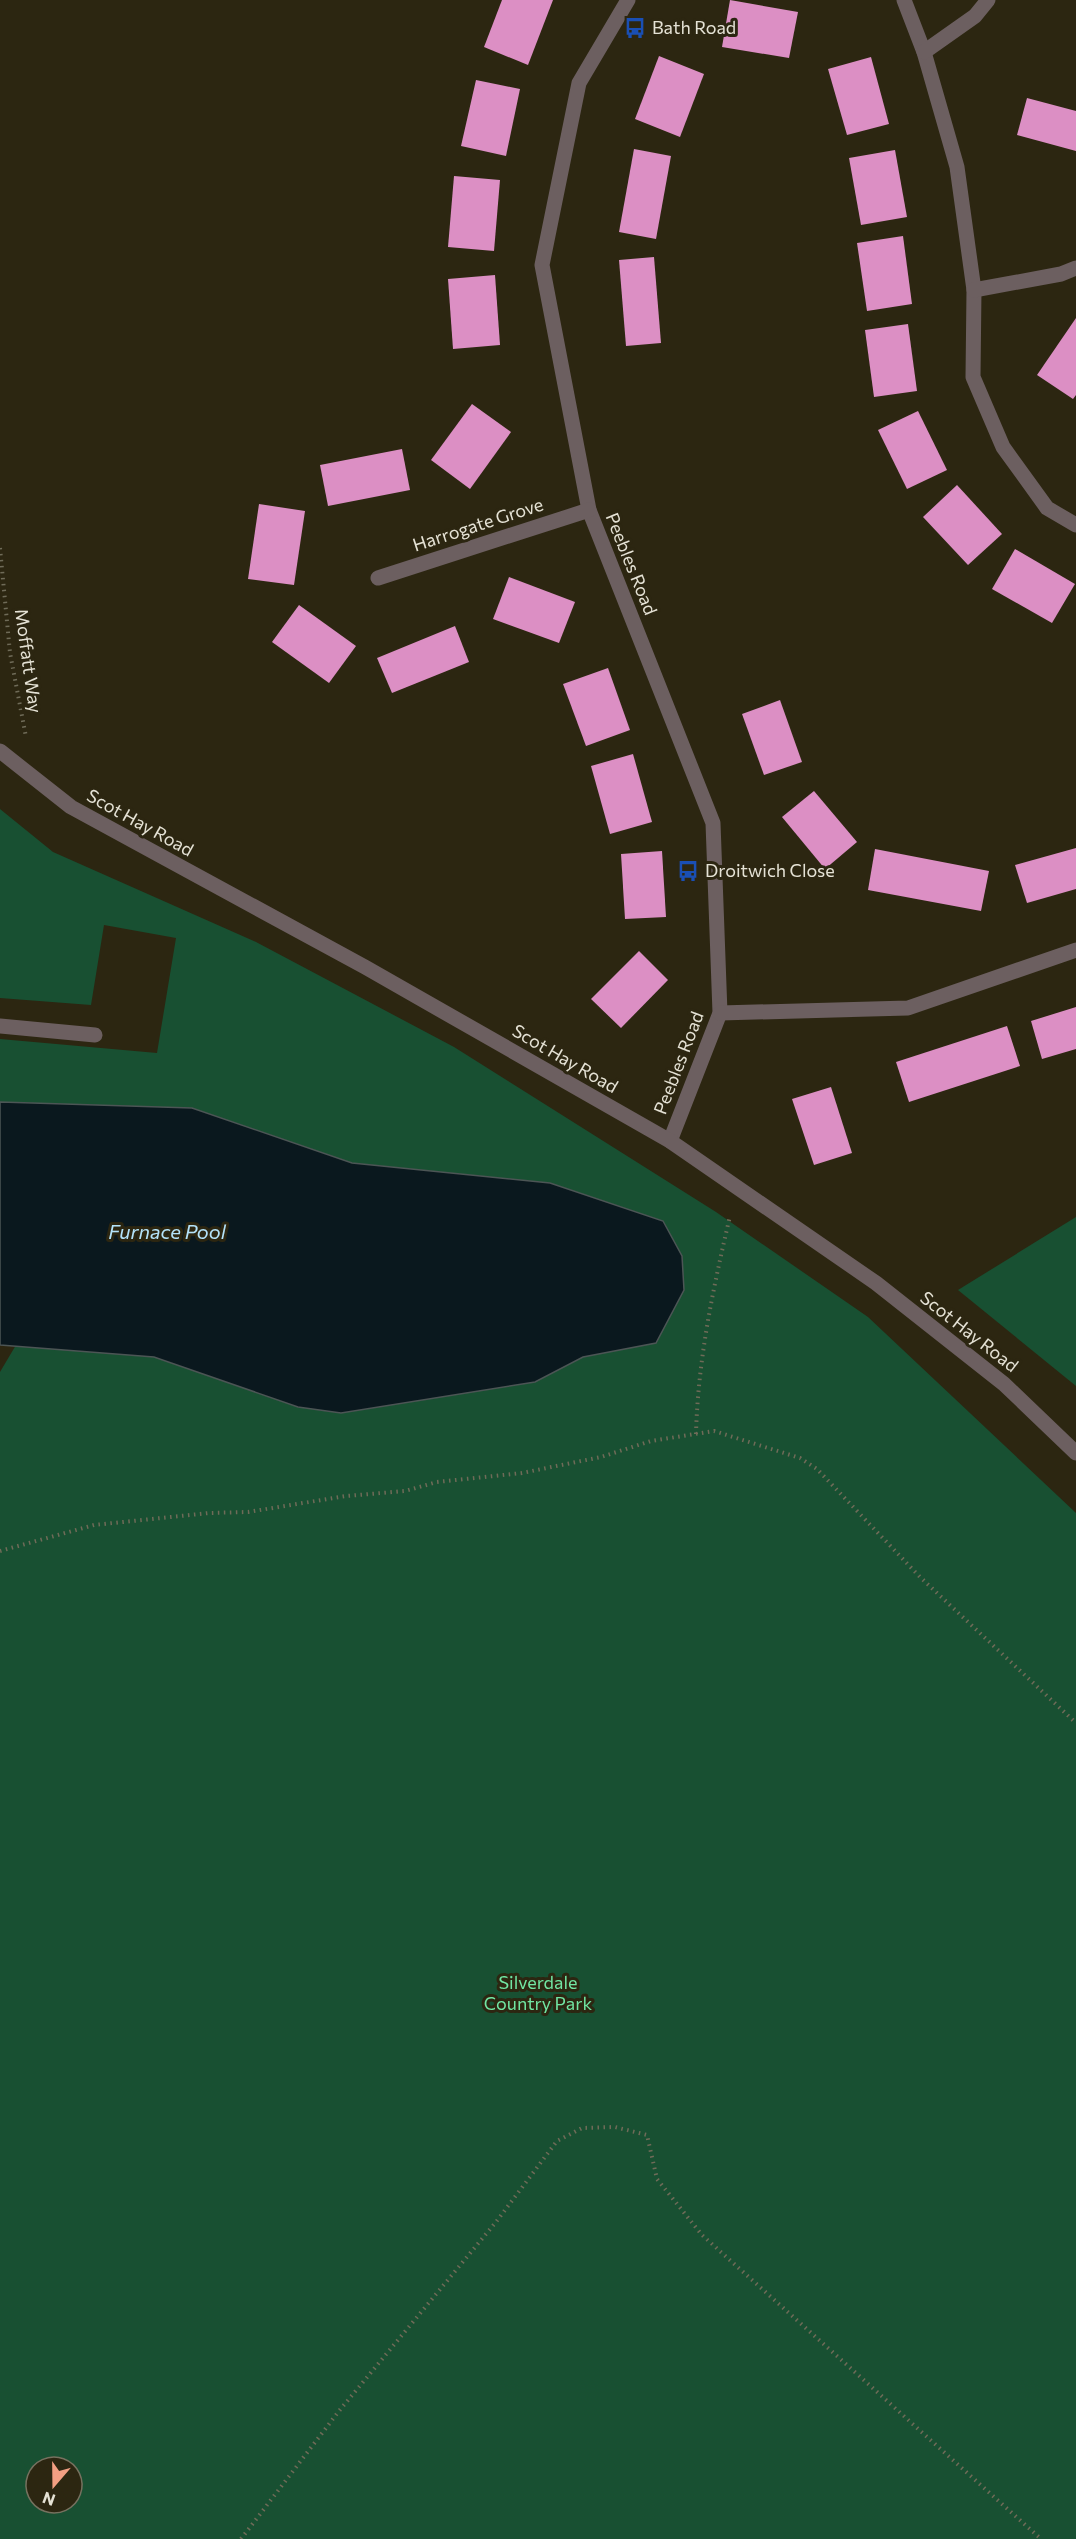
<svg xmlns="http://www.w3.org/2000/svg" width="1076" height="2539" font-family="Commissioner,sans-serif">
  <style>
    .green { fill: #185032; fill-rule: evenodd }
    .water { fill: #0a181e; stroke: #4c5555; stroke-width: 1.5 }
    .building { fill: #dc8fc4 }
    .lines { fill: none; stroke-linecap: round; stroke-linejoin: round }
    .path { stroke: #6f6b58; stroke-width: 4; stroke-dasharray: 1.5 4.5; stroke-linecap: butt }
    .service { stroke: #6c5f60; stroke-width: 15 }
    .minor { stroke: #6c5f60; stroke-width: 15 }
    .tertiary { stroke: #6c5f60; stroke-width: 15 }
    .labels { text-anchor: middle; stroke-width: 6; stroke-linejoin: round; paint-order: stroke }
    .poi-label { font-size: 18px; fill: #e5e2d5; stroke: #2c2611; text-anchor: start }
    .street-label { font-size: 18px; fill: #e5e2d5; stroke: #2c2611 }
    .park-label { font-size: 18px; fill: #71e6a3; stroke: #2c2611 }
    .water-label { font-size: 20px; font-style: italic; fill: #b4e3fa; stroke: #2c2611 }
  </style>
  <rect width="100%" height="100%" fill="#2c2611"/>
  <!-- green -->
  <g class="green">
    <path d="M0,809L53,852L256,942L454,1047L716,1212L868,1317L1076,1513V2539H0V1372L16,1345L154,1357L298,1407L341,1413L535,1382L582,1357L656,1343L550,1183L352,1163L192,1108L0,1102V1039L157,1053L176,938L104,925L91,1005L0,998ZM36,2467H72V2503H36Z"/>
    <path d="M1076,1217V1386L958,1290Z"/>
  </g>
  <!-- water -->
  <path class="water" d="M0,1102L192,1108L352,1163L550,1183L663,1221L682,1256L684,1290L656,1343L583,1357L535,1382L341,1413L298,1407L154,1357L0,1345Z"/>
  <!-- building -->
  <g class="building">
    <path d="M502,0H553L528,65L484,47Z"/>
    <path d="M730,0L798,12L789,58L722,47Z"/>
    <path d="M659,56L704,74L680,137L635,119Z"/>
    <path d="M871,57L889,124L847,135L828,69Z"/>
    <path d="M476,80L520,89L506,156L461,146Z"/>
    <path d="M1027,98L1076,111V151L1017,135Z"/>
    <path d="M634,149L671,156L656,239L619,232Z"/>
    <path d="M895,150L907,217L861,225L849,158Z"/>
    <path d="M454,176L500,180L494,251L448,247Z"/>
    <path d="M903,236L912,304L867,311L857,243Z"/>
    <path d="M654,257L661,343L626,346L619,260Z"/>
    <path d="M495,275L500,345L453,349L448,279Z"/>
    <path d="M1076,318V395L1073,399L1037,375Z"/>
    <path d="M908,324L917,391L874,397L865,330Z"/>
    <path d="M472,404L511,432L470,489L431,460Z"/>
    <path d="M918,411L947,470L907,489L878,430Z"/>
    <path d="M402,449L410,490L328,506L320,465Z"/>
    <path d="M957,485L1002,534L968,565L923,517Z"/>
    <path d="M259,504L305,511L294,585L248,579Z"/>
    <path d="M1015,549L1075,584L1052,623L992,589Z"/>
    <path d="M509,577L575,602L559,643L493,619Z"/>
    <path d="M299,605L356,646L329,683L272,642Z"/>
    <path d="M455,626L469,662L392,693L377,658Z"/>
    <path d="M608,668L630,730L586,746L563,684Z"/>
    <path d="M780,700L802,762L764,775L742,714Z"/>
    <path d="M633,754L652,822L610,834L591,766Z"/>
    <path d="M814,791L857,842L825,869L782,817Z"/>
    <path d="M1076,848V889L1027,903L1015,865Z"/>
    <path d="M875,849L989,871L981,911L868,890Z"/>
    <path d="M662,851L666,917L625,919L621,854Z"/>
    <path d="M639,951L668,980L621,1028L591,999Z"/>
    <path d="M1076,1007V1049L1042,1059L1031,1021Z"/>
    <path d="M1007,1026L1020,1066L909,1102L896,1062Z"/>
    <path d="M831,1087L852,1153L814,1165L792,1099Z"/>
  </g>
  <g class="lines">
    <!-- path -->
    <g class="path">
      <path d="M0,548L10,653L26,737"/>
      <path d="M696,1434C698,1359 713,1289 730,1216"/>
      <path d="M0,1551L94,1525L209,1513L248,1512L346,1496L405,1491L437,1482L522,1473L601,1457L651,1441L714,1431L800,1458L817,1469L920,1577L1076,1723"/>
      <path d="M241,2539L339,2411L496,2222L557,2141L582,2128L615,2127L647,2135L657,2179L702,2235L1041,2539"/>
    </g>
    <!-- service -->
    <path class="service" d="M0,1026L95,1035"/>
    <!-- minor -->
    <g class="minor">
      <path d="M628,0L579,83L542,265L589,510L713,823L720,1013L670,1141"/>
      <path d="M904,0L924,52L957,167L974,290L973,377L1003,447L1047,508L1076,525"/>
      <path d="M924,52L975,16L988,0"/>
      <path d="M974,290L1061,274L1076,268"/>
      <path d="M378,578L589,510"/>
      <path d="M720,1013L908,1008L1076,950"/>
    </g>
    <!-- tertiary -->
    <path class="tertiary" d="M0,751L71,807L365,967L670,1141L876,1283L1004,1384L1076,1453"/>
  </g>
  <!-- icons -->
  <defs>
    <symbol id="bus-bare" viewBox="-9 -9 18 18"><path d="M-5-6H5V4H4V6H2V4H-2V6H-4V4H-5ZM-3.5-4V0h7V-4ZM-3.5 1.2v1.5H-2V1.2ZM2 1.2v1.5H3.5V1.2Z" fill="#1a4fb4" stroke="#2c2611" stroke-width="2.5" paint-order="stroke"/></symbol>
  </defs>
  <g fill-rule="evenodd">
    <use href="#bus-bare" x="620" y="13" width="30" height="30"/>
    <use href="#bus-bare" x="673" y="856" width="30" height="30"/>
  </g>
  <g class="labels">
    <!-- poi labels -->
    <g class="poi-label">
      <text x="652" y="34">Bath Road</text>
      <text x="705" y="877">Droitwich Close</text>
    </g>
    <!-- street labels -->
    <g class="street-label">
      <text transform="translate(478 525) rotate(-18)" y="6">Harrogate Grove</text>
      <text transform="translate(631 564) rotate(68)" y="6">Peebles Road</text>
      <text transform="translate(28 661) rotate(82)" y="6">Moffatt Way</text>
      <text transform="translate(140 823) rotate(29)" y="6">Scot Hay Road</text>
      <text transform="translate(565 1059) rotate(30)" y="6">Scot Hay Road</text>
      <text transform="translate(679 1063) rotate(-69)" y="6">Peebles Road</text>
      <text transform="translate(969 1332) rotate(38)" y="6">Scot Hay Road</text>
    </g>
    <!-- park labels -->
    <g class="park-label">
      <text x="538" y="1989">Silverdale<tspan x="538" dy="21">Country Park</tspan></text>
    </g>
    <!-- water labels -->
    <g class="water-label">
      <text x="167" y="1239">Furnace Pool</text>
    </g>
  </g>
  <!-- north arrow -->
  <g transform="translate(54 2485) rotate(200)"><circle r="28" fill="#2c2611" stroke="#76715f" stroke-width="1.5"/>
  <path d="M0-4.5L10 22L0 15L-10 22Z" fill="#f39f83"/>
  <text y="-9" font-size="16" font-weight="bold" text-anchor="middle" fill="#e5e2d5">N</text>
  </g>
</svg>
